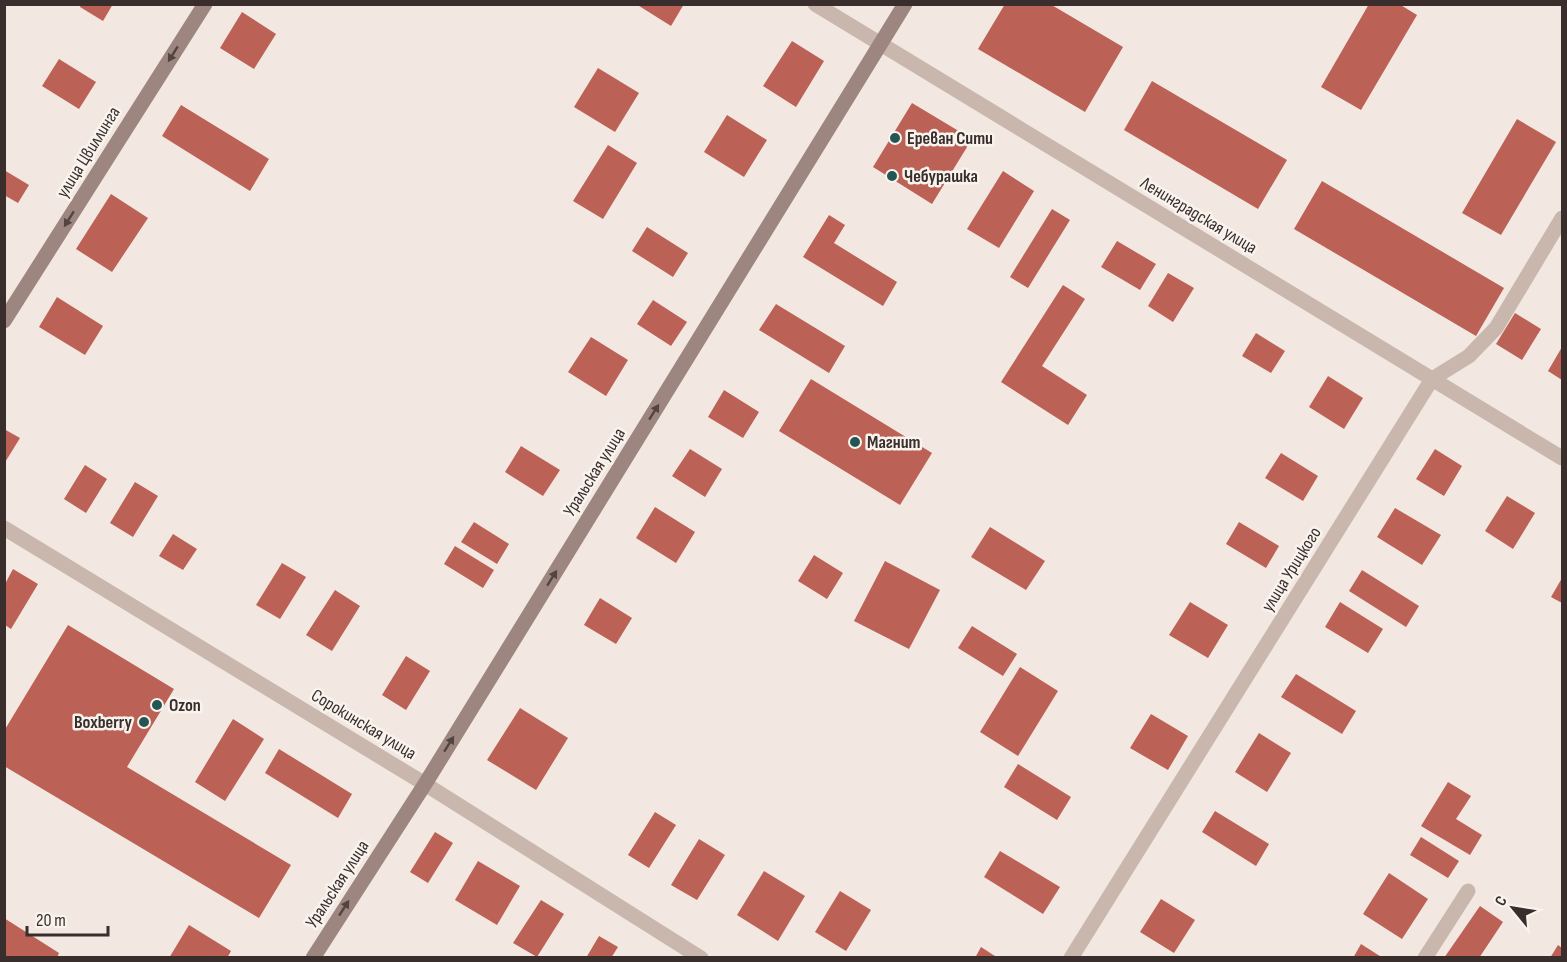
<svg xmlns="http://www.w3.org/2000/svg" width="1567" height="962" font-family="'Sofia Sans Condensed',sans-serif">
  <style>
    .building { fill: #bc6155 }
    .lines { fill: none; stroke-linecap: round; stroke-linejoin: round }
    .lane { stroke: #c9b7ae; stroke-width: 15 }
    .street { stroke: #c9b7ae; stroke-width: 15 }
    .secondary { stroke: #9d867f; stroke-width: 15 }
    .oneway { fill: #524441 }
    .poi-dot { fill: #245754; stroke: #f9f3ee; stroke-width: 2 }
    .labels { text-anchor: middle; stroke-width: 5; stroke-linejoin: round; paint-order: stroke }
    .poi-label { font-size: 18px; font-weight: bold; fill: #392e2c; stroke: #f9f3ee; text-anchor: start }
    .street-label { font-size: 18px; fill: #392e2c; stroke: #f9f3ee }
  </style>
  <rect width="100%" height="100%" fill="#f2e8e1"/>
  <!-- building -->
  <g class="building">
    <path d="M81,4H113L103,21L80,7Z"/>
    <path d="M636,4H684L671,26Z"/>
    <path d="M1005,4H1050L1123,47L1085,112L978,49Z"/>
    <path d="M1369,4H1399L1417,15L1361,110L1321,87Z"/>
    <path d="M242,12L276,34L254,69L220,48Z"/>
    <path d="M792,41L824,61L796,107L763,86Z"/>
    <path d="M59,59L96,82L79,109L42,86Z"/>
    <path d="M598,68L639,93L615,132L574,107Z"/>
    <path d="M1152,81L1287,160L1258,209L1124,130Z"/>
    <path d="M912,103L972,139L932,204L873,167Z"/>
    <path d="M181,105L269,159L250,191L162,136Z"/>
    <path d="M727,115L767,140L744,177L704,152Z"/>
    <path d="M1517,119L1556,142L1501,235L1462,213Z"/>
    <path d="M608,145L637,163L603,219L573,201Z"/>
    <path d="M4,170L29,185L18,203L4,195Z"/>
    <path d="M1003,171L1034,191L999,248L967,229Z"/>
    <path d="M1322,181L1504,288L1476,336L1294,229Z"/>
    <path d="M111,194L148,218L112,272L76,249Z"/>
    <path d="M1052,209L1070,220L1028,288L1010,277Z"/>
    <path d="M829,215L845,225L834,243L897,282L883,306L803,257Z"/>
    <path d="M647,227L688,253L673,277L632,251Z"/>
    <path d="M1117,241L1156,264L1140,290L1101,267Z"/>
    <path d="M1168,273L1194,288L1173,322L1148,306Z"/>
    <path d="M1063,285L1085,299L1042,366L1087,395L1068,425L1001,382Z"/>
    <path d="M57,297L103,326L85,355L39,327Z"/>
    <path d="M653,300L687,322L671,346L637,324Z"/>
    <path d="M776,304L845,346L829,373L759,330Z"/>
    <path d="M1515,313L1541,329L1522,360L1496,344Z"/>
    <path d="M1256,333L1285,351L1271,373L1242,356Z"/>
    <path d="M591,337L628,360L606,396L568,372Z"/>
    <path d="M1562,347V380L1548,371Z"/>
    <path d="M1328,376L1363,398L1344,429L1309,407Z"/>
    <path d="M811,379L932,453L900,505L779,431Z"/>
    <path d="M724,390L759,412L743,438L708,417Z"/>
    <path d="M4,429L20,438L4,464Z"/>
    <path d="M521,446L560,470L543,496L505,472Z"/>
    <path d="M690,449L722,469L705,497L672,476Z"/>
    <path d="M1435,449L1462,466L1444,496L1416,479Z"/>
    <path d="M1281,453L1318,476L1303,501L1265,478Z"/>
    <path d="M85,465L107,479L86,513L64,499Z"/>
    <path d="M135,482L158,496L133,537L110,523Z"/>
    <path d="M1507,496L1535,513L1513,549L1485,531Z"/>
    <path d="M655,507L695,532L676,563L636,538Z"/>
    <path d="M1395,508L1441,535L1422,565L1377,537Z"/>
    <path d="M474,522L509,544L497,564L461,542Z"/>
    <path d="M1239,522L1279,546L1266,568L1226,544Z"/>
    <path d="M990,527L1045,561L1026,590L971,557Z"/>
    <path d="M173,534L197,549L183,570L159,556Z"/>
    <path d="M455,546L494,570L483,588L444,564Z"/>
    <path d="M814,555L843,573L827,599L798,581Z"/>
    <path d="M885,561L940,590L909,649L854,621Z"/>
    <path d="M282,563L306,577L280,619L256,605Z"/>
    <path d="M13,569L38,584L11,629L5,625V584Z"/>
    <path d="M1362,570L1419,606L1406,627L1349,591Z"/>
    <path d="M1562,578V603L1551,597Z"/>
    <path d="M335,590L360,606L332,651L306,635Z"/>
    <path d="M600,598L632,618L616,644L584,625Z"/>
    <path d="M1190,602L1228,625L1208,658L1169,635Z"/>
    <path d="M1340,602L1383,629L1368,653L1325,627Z"/>
    <path d="M68,625L174,689L127,767L291,865L259,918L4,766V731Z"/>
    <path d="M972,626L1017,654L1003,676L958,648Z"/>
    <path d="M406,656L430,671L406,710L382,695Z"/>
    <path d="M1020,667L1058,691L1018,756L980,732Z"/>
    <path d="M1296,674L1356,711L1342,734L1281,697Z"/>
    <path d="M520,708L568,738L536,790L487,760Z"/>
    <path d="M1151,714L1188,736L1168,770L1130,748Z"/>
    <path d="M233,719L264,739L225,801L195,782Z"/>
    <path d="M1259,733L1291,753L1267,792L1235,772Z"/>
    <path d="M279,749L352,794L338,818L265,773Z"/>
    <path d="M1018,764L1071,797L1057,820L1004,787Z"/>
    <path d="M1448,782L1471,796L1456,819L1482,835L1470,855L1421,826Z"/>
    <path d="M1215,811L1269,844L1256,866L1202,832Z"/>
    <path d="M655,812L676,825L649,868L628,855Z"/>
    <path d="M435,832L453,843L428,883L410,872Z"/>
    <path d="M1421,837L1459,861L1448,878L1410,855Z"/>
    <path d="M699,839L725,855L697,900L671,885Z"/>
    <path d="M1000,851L1060,887L1043,914L984,877Z"/>
    <path d="M478,861L520,886L497,925L455,900Z"/>
    <path d="M764,871L805,896L778,941L737,915Z"/>
    <path d="M1389,873L1428,899L1402,939L1363,914Z"/>
    <path d="M840,891L871,910L846,951L815,932Z"/>
    <path d="M1161,899L1195,920L1174,953L1140,932Z"/>
    <path d="M541,900L564,914L537,957L513,943Z"/>
    <path d="M1480,906L1503,922L1479,958H1444Z"/>
    <path d="M4,918L59,953L57,958H4Z"/>
    <path d="M189,925L231,951L227,958H169Z"/>
    <path d="M599,936L618,947L611,958H586Z"/>
    <path d="M1361,944L1383,958H1353Z"/>
    <path d="M1558,945L1562,948V958H1550Z"/>
    <path d="M981,947L998,958H975Z"/>
  </g>
  <g class="lines">
    <!-- lane -->
    <path class="lane" d="M1425,958L1468,891"/>
    <!-- street -->
    <g class="street">
      <path d="M815,4L1562,458"/>
      <path d="M4,528L425,784L701,958"/>
      <path d="M1071,958L1432,379L1469,356L1496,328L1562,218"/>
    </g>
    <!-- secondary -->
    <g class="secondary">
      <path d="M4,321L205,4"/>
      <path d="M313,958L425,784L905,4"/>
    </g>
  </g>
  <!-- one-way arrows -->
  <defs><path id="oneway-solid" d="M-6-.8H1V-3.2L6.5 0L1 3.2V.8H-6Z" transform="scale(1.5)"/></defs>
  <g class="oneway">
    <use href="#oneway-solid" transform="translate(173 54) rotate(122)"/>
    <use href="#oneway-solid" transform="translate(69 219) rotate(122)"/>
    <use href="#oneway-solid" transform="translate(654 412) rotate(-58)"/>
    <use href="#oneway-solid" transform="translate(552 578) rotate(-58)"/>
    <use href="#oneway-solid" transform="translate(449 744) rotate(-58)"/>
    <use href="#oneway-solid" transform="translate(344 908) rotate(-57)"/>
  </g>
  <!-- markers -->
  <g class="poi-dot">
    <circle cx="895" cy="138" r="6"/>
    <circle cx="892" cy="176" r="6"/>
    <circle cx="855" cy="442" r="6"/>
    <circle cx="157" cy="705" r="6"/>
    <circle cx="144" cy="722" r="6"/>
  </g>
  <g class="labels">
    <!-- poi labels -->
    <g class="poi-label">
      <text x="907" y="144">Ереван Сити</text>
      <text x="904" y="182">Чебурашка</text>
      <text x="867" y="448">Магнит</text>
      <text x="169" y="711">Ozon</text>
      <text x="132" y="728" text-anchor="end">Boxberry</text>
    </g>
    <!-- street labels -->
    <g class="street-label">
      <text transform="translate(88 152) rotate(-58)" y="6">улица Цвиллинга</text>
      <text transform="translate(1199 215) rotate(31)" y="6">Ленинградская улица</text>
      <text transform="translate(594 472) rotate(-58)" y="6">Уральская улица</text>
      <text transform="translate(1291 569) rotate(-58)" y="6">улица Урицкого</text>
      <text transform="translate(364 724) rotate(31)" y="6">Сорокинская улица</text>
      <text transform="translate(337 884) rotate(-57)" y="6">Уральская улица</text>
    </g>
  </g>
  <!-- border -->
  <rect width="1567" height="962" fill="none" stroke="#392e2c" stroke-width="12"/>
  <!-- north arrow -->
  <g transform="translate(1513 908) rotate(300)" stroke="#f9f3ee" stroke-width="4.5" paint-order="stroke">
  <path d="M0-4.5L10 22L0 15L-10 22Z" fill="#392e2c"/>
  <text y="-9" font-size="16" font-weight="bold" text-anchor="middle" fill="#392e2c">С</text>
  </g>
  <!-- scale -->
  <path d="M27 926v9h81v-9" fill="none" stroke="#392e2c" stroke-width="3"/>
  <text x="36" y="926" font-size="18" fill="#392e2c" stroke="#f9f3ee" stroke-width="4.5" paint-order="stroke">20 m</text>
</svg>
